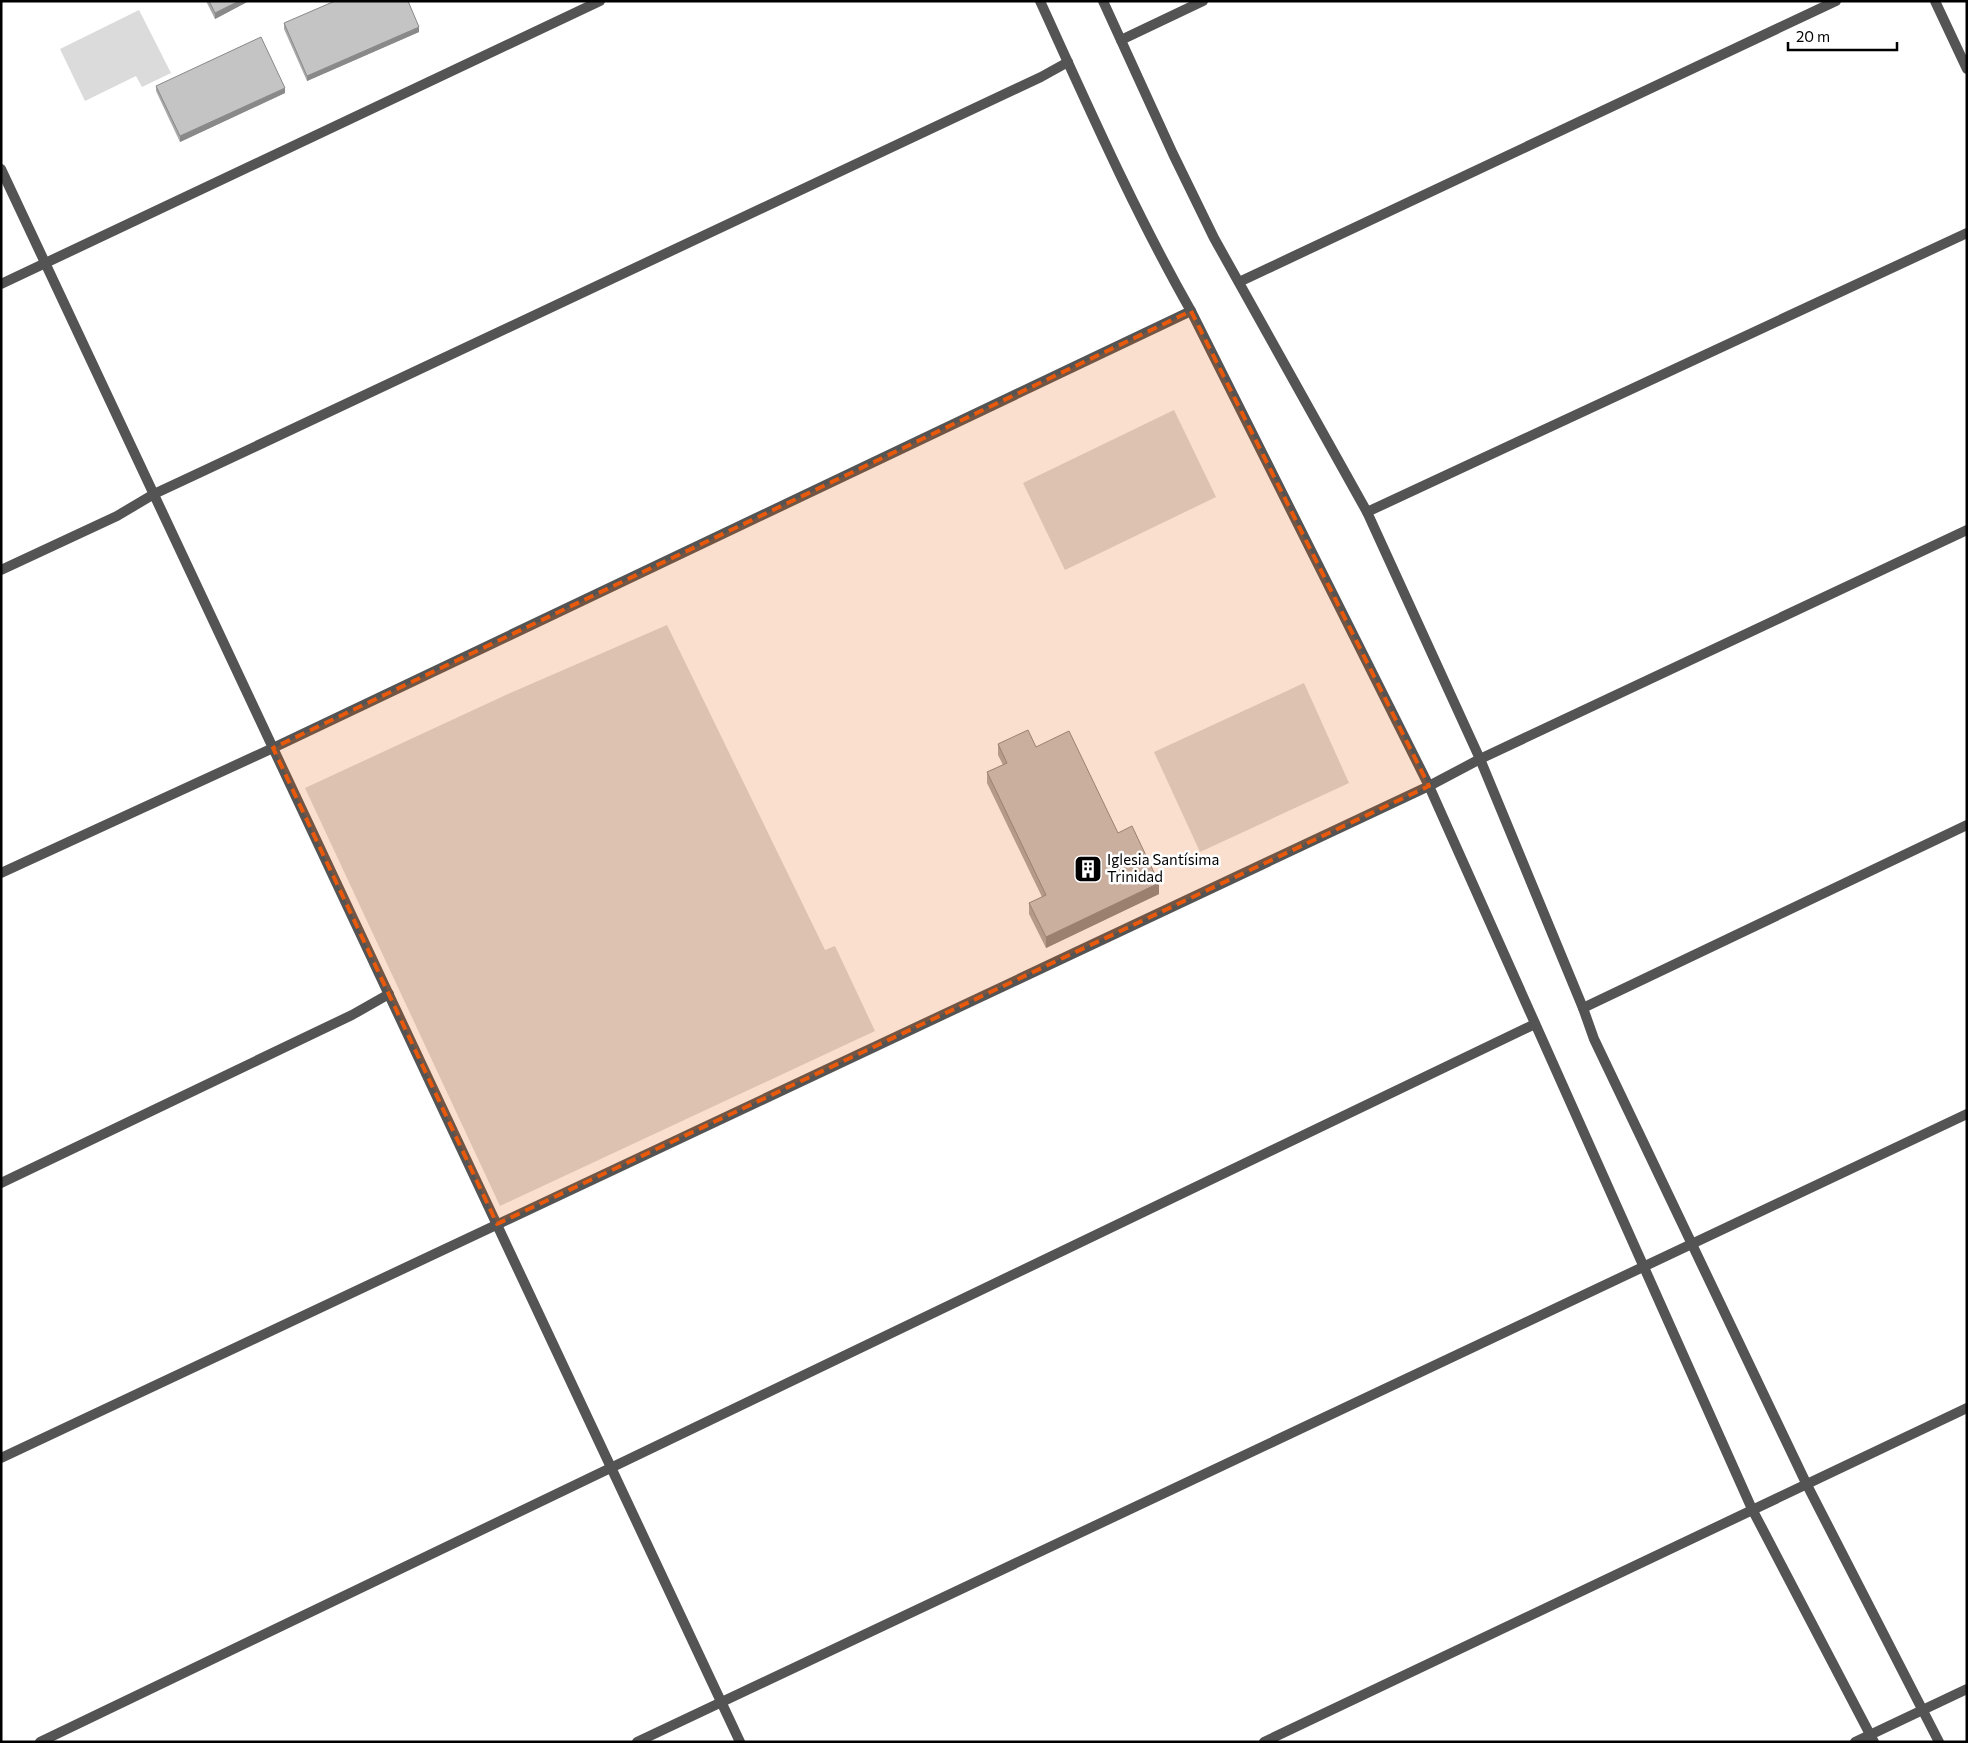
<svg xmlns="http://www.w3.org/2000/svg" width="1968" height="1743" font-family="Commissioner,sans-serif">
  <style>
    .green { fill: #dbdbdb }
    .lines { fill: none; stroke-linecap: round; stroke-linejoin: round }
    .minor { stroke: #545454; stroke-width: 10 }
    .wall { fill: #a9a9a9 }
    .shaded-wall { fill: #898989 }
    .building { fill: #c4c4c4; stroke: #898989 }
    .marked { fill: #e8590c; fill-opacity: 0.2; stroke: #e8590c; stroke-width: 4; stroke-dasharray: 10 6; stroke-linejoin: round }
    .labels { text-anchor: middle; stroke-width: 5; stroke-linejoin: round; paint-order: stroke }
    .poi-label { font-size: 15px; fill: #000; stroke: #fff; text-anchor: start }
  </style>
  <rect width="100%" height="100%" fill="#fff"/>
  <!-- green -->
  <g class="green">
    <path d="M139,10L171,73L142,87L136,76L85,101L60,49Z"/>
    <path d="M1174,410L1216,497L1065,570L1023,483Z"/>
    <path d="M667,625L825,950L835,946L875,1031L500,1206L305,788L508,694Z"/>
    <path d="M1304,683L1349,783L1200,852L1154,752Z"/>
  </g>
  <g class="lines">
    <!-- minor -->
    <g class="minor">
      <path d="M1040,1C1088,106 1134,211 1191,311L1429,786L1752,1509L1874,1742"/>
      <path d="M1103,1L1173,154L1214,238L1367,512L1480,759L1583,1008L1594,1039L1806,1483L1939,1742"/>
      <path d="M1935,1L1967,69"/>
      <path d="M1121,40L1203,1"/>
      <path d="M1,169L740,1742"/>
      <path d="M1239,282L1836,1"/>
      <path d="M1,284L600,1"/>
      <path d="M1367,512L1967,233"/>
      <path d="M1,570L117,516L154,494L199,473L1041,77L1068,62"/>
      <path d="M1,873L273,748L1191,311"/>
      <path d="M1583,1008L1967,825"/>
      <path d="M1,1183L352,1015L389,994"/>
      <path d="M1,1458L1429,786L1480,759L1967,530"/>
      <path d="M40,1742L1535,1024"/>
      <path d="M637,1742L1967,1114"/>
      <path d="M1264,1742L1967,1408"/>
      <path d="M1855,1742L1967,1689"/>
    </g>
  </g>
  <!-- wall -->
  <g class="wall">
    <path d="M206,1H249L215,19Z"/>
    <path d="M284,23L419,32L307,81L284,29Z"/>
    <path d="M156,86L285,93L180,142L156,91Z"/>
    <path d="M998,744L1036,747L1118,833L1159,894L1046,948L1029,914V903L1042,897L987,783V772L1003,765L998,755Z"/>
  </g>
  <!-- shaded-wall -->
  <g class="shaded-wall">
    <path d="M239,1H249L215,19V13Z"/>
    <path d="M419,27V32L307,81V76Z"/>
    <path d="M285,88V93L180,142V136Z"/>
    <path d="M1159,883V894L1046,948V937Z"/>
  </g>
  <!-- building -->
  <g class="building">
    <path d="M209,1H239L215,13Z"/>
    <path d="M335,1H408L419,27L307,76L284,23Z"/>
    <path d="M261,37L285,88L180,136L156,86Z"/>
    <path d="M1028,730L1036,747L1069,731L1118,833L1132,826L1159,883L1046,937L1029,903L1046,895L987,772L1007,763L998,744Z"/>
  </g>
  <!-- marked area -->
  <path class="marked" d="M1191,311L1429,786L497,1224L273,748Z"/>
  <!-- icons -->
  <defs>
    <symbol id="building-square" viewBox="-11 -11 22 22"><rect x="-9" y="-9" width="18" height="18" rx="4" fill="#000" stroke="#fff"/><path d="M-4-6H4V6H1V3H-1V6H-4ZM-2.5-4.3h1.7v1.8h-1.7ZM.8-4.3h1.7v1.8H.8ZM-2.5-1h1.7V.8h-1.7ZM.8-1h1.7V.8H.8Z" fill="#fff"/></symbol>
  </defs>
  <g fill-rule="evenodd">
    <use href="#building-square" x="1072" y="853" width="32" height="32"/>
  </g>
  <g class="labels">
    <!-- poi labels -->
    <g class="poi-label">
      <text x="1107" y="865">Iglesia Santísima<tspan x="1107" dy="17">Trinidad</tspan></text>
    </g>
  </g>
  <!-- border -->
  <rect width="1968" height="1743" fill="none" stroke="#000000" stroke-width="5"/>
  <!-- scale -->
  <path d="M1788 42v8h109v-8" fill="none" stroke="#000000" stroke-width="2.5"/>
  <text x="1796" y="42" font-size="15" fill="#000000" stroke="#ffffff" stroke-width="4" paint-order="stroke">20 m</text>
</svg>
